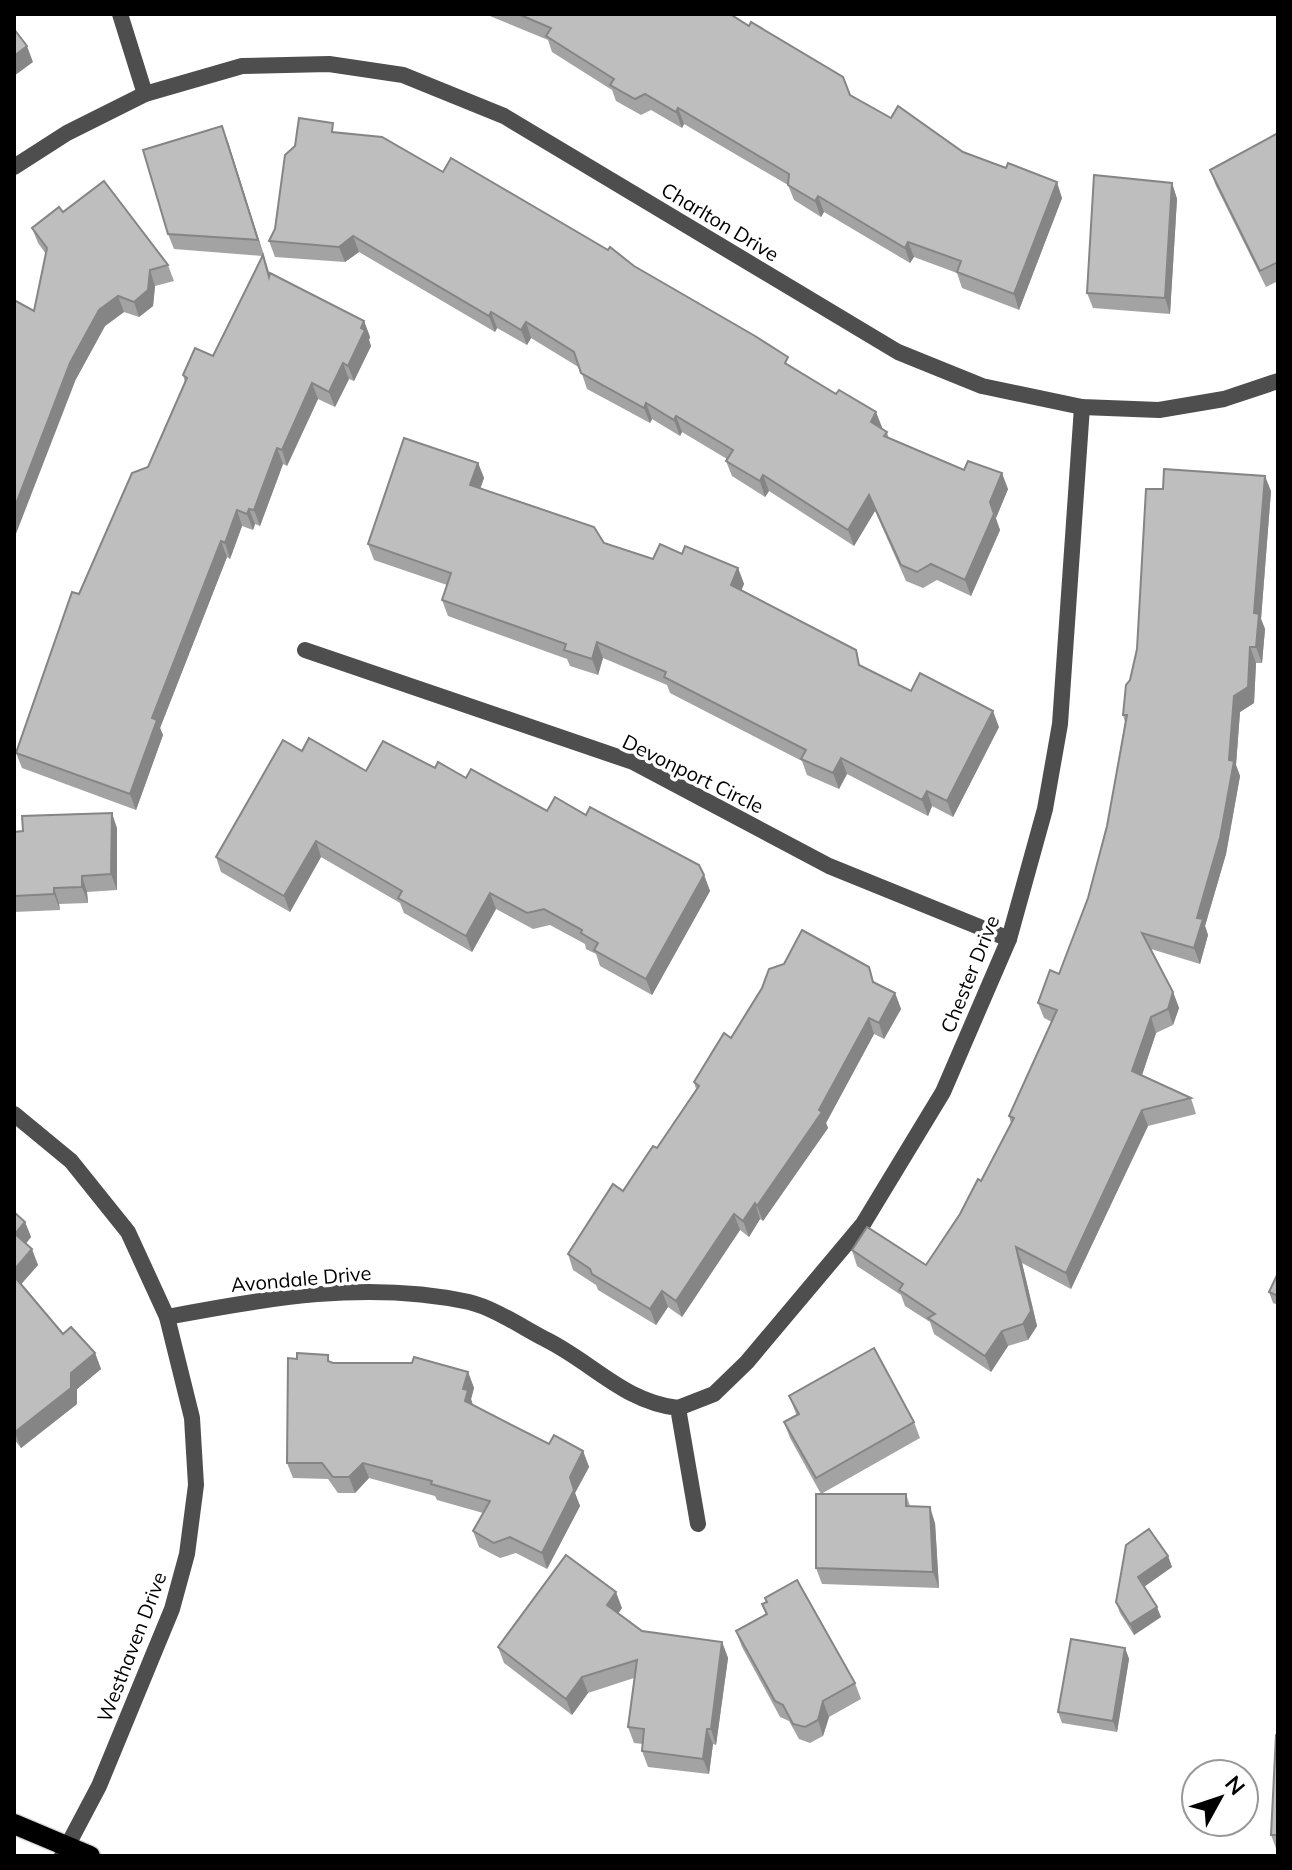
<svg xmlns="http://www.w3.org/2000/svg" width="1292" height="1870" font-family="Mulish,sans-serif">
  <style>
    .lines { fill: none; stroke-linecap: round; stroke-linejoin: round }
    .primary-casing { stroke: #dbdbdb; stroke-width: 23 }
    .street { stroke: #4e4e4e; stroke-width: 16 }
    .primary { stroke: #000; stroke-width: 20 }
    .wall { fill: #a3a3a3 }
    .shaded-wall { fill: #858585 }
    .building { fill: #bebebe; stroke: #858585; stroke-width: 2 }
    .labels { text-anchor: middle; stroke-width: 7; stroke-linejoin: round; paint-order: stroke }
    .street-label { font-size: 20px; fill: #000; stroke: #fff }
  </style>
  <rect width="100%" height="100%" fill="#fff"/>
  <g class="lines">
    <defs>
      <path id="primary" d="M14,1824L90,1856"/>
    </defs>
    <!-- primary casing -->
    <use href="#primary" class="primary-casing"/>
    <!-- street -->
    <g class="street">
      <path d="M120,14L145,94"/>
      <path d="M14,167L67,133L145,94L242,66L329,64L403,75L504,116L898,352L982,386L1082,407L1159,410L1224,399L1278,381"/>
      <path d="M305,650L633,762L829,866L1009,939"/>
      <path d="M14,1114L71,1161L128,1232L167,1317L192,1418L196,1485L187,1554L172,1609L99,1786L62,1856"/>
      <path d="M167,1317C266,1298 368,1280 469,1302C494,1308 522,1327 545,1339C592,1362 624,1402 678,1408L698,1524"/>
      <path d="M678,1408L714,1394L747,1362L863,1224L943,1092L1009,939L1045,809L1060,724L1082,407"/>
    </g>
    <!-- primary -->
    <use href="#primary" class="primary"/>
  </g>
  <!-- wall -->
  <g class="wall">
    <path d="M485,14H730L850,95L891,118L1062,198L1019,310L962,288L957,273L914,257L910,263L824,212L821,217L794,200L788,185L684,124L682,128L651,110L641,115L616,101L612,90L552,52L548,40Z"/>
    <path d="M336,132L443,172L634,266L792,367L882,427V428L887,432L889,439L1008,489L996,518L1000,530L971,596L937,580L923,588L906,581L875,511L854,546L769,491L765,497L732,476L726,461L727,459L682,432L680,436L652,419L650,423L587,389L580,368L531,338L527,345L497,328L495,332L359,252L345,262L275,257L269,241Z"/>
    <path d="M1278,133V281L1266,287L1216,186L1210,170Z"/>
    <path d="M228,142L270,275L364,321L370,337L369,340L371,346L354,381L349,379L335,407L318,399L287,466L283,464L260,526L255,524L253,530L242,526L230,559L227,557L160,728L163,735L136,810L22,768L16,753L79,594L148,467L185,382L183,375L213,356L262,256L174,249L168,234Z"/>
    <path d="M1172,183L1177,199L1170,314L1093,308L1087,293Z"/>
    <path d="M63,212L168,265L174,281L155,286L153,306L139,317L124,312L105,326L76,379L34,311L46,254L38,243L32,228Z"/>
    <path d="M478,463L484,478L480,488L604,543L653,559L682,554L738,568L744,584L741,590L862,666L911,691L999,727L953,817L932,806L928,816L847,774L839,789L807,775L802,761L670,693L667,685L603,658L598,675L570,666L567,659L448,616L442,600L447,585L374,560L368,544Z"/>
    <path d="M1271,491L1261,619L1265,629L1262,663H1256L1254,703L1240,712L1236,765L1240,776L1226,854L1205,926L1208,935L1200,964L1151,949L1173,992L1179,1008L1173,1025L1156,1033L1142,1075L1191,1098L1196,1114L1148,1126L1071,1289L1022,1263L1037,1326L1028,1340L1008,1346L991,1372L934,1334L930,1322L905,1306L901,1295L857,1266L852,1250L926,1265L981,1181L1011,1123L1009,1116L1052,1022L1044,1018L1038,1003L1059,974L1088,898L1107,826L1125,722L1123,715L1130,680Z"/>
    <path d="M302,751L366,771L435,768L466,778L547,811L586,815L704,875L710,891L652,995L600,966L596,954L586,949L585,944L550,925L533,929L496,909L472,952L404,913L400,903L321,857L290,912L221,872L216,857Z"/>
    <path d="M117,828V890L87,892L88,903L59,904L60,910L14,912V832Z"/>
    <path d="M875,983L895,993L901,1009L884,1039L874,1034L826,1123L828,1128L763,1221L760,1219L749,1237L740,1230L682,1317L668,1307L656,1325L598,1290L596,1285L573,1270L568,1254L623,1191L657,1148L696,1089L694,1082L731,1038Z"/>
    <path d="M14,1212L25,1222L31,1237L26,1243L38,1265L21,1284L63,1334L95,1353L101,1369L77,1389V1404L21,1448L14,1439Z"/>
    <path d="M1278,1273V1305L1273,1303L1269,1292Z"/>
    <path d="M331,1362L468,1372L474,1388L471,1399L473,1405L549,1444L583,1451L589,1467L575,1493L580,1506L547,1569L516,1553L500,1558L479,1547L473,1531L483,1513L437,1500L435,1496L369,1478L355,1493H338L328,1479L293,1478L287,1463Z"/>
    <path d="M789,1396L914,1422L920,1438L821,1494L790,1438L784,1422L797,1416Z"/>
    <path d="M906,1494L910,1506L935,1523L939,1588L822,1584L816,1568Z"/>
    <path d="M1168,1556L1172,1567L1144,1587L1161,1617L1134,1635L1120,1613L1116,1602Z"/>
    <path d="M762,1604L855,1683L861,1699L829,1717L823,1736L810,1743L799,1739L789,1721L780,1717L742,1647L736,1631L766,1615Z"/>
    <path d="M622,1608L618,1613L642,1631L722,1642L728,1658L716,1745L713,1744L709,1774L648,1767L642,1751L643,1744L634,1743L628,1727L634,1678L588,1693L572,1715L504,1663L498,1647Z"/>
    <path d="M1125,1648L1129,1659L1117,1732L1062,1723L1058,1712Z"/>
    <path d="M1278,1735V1851H1277L1271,1835Z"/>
  </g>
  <!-- shaded-wall -->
  <g class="shaded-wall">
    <path d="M27,46L33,62L14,76V56Z"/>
    <path d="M678,108L684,124L682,128L676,112Z"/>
    <path d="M222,126L228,142L264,256L258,240Z"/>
    <path d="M1057,182L1062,198L1019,310L1014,294Z"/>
    <path d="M1172,183L1177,199L1170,314L1165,298Z"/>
    <path d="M818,196L824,212L821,217L815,201Z"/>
    <path d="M353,236L359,252L345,262L339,247Z"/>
    <path d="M908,242L914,257L910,263L905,248Z"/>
    <path d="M150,270L155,286L153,306L139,317L134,302Z"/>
    <path d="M118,296L124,312L105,326L76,379L14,539V509L70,363L99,310Z"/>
    <path d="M491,312L497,328L495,332L489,316Z"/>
    <path d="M364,321L370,337L369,340L371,346L354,381L348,366Z"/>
    <path d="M526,322L531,338L527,345L521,330Z"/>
    <path d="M343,363L349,379L335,407L329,392Z"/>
    <path d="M312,383L318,399L287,466L282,450Z"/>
    <path d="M646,403L652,419L650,423L644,408Z"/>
    <path d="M876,412L882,427L877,438L871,422Z"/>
    <path d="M676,416L682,432L680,436L674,420Z"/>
    <path d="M277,448L283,464L260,526L254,510Z"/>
    <path d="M478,463L484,478L476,501L470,485Z"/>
    <path d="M1002,473L1008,489L996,518L990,502Z"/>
    <path d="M763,475L769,491L765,497L760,481Z"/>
    <path d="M1265,476L1271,491L1261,619L1265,629L1262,663L1256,647L1254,613Z"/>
    <path d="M869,495L875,511L854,546L848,530Z"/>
    <path d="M249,509L255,524L253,530L247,514Z"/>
    <path d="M237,510L242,526L230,559L225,543Z"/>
    <path d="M994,514L1000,530L971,596L965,580Z"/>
    <path d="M221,541L227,557L160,728L163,735L136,810L130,794L152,718Z"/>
    <path d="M738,568L744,584L737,601L731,585Z"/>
    <path d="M597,642L603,658L598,675L592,659Z"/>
    <path d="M1250,647L1256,663L1254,703L1240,712L1236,765L1240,776L1226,854L1205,926L1208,935L1200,964L1194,948L1197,918L1229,760L1234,696Z"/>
    <path d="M993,711L999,727L953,817L947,801Z"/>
    <path d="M841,758L847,774L839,789L833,773Z"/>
    <path d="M927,791L932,806L928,816L922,800Z"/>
    <path d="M112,813L117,828V890L111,874Z"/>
    <path d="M316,841L321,857L290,912L284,896Z"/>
    <path d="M704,875L710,891L652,995L646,979Z"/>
    <path d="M82,876L87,892L88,903L82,887Z"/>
    <path d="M54,888L59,904L60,910L54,894Z"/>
    <path d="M490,893L496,909L472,952L466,936Z"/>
    <path d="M1173,992L1179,1008L1173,1025L1168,1009Z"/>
    <path d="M895,993L901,1009L884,1039L879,1023Z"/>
    <path d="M1151,1017L1156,1033L1138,1087L1132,1071Z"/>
    <path d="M869,1018L874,1034L826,1123L828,1128L763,1221L757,1206L819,1110Z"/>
    <path d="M1142,1110L1148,1126L1071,1289L1066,1273Z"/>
    <path d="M755,1203L760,1219L749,1237L743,1221Z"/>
    <path d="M734,1214L740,1230L682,1317L676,1301Z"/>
    <path d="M25,1222L31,1237L21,1250L15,1234Z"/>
    <path d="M1016,1247L1022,1263L1037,1326L1028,1340L1023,1324Z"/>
    <path d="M32,1249L38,1265L17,1289L14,1280V1270Z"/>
    <path d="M662,1291L668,1307L656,1325L650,1309Z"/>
    <path d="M1002,1331L1008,1346L991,1372L985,1356Z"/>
    <path d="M95,1353L101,1369L77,1389V1404L21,1448L15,1432L71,1373Z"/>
    <path d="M468,1372L474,1388L471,1399L473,1406L465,1401L463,1389Z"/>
    <path d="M583,1451L589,1467L575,1493L580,1506L547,1569L542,1553L570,1477Z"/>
    <path d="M363,1463L369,1478L355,1493L349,1477Z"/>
    <path d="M930,1507L935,1523L939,1588L933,1572Z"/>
    <path d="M1168,1556L1172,1567L1142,1588L1138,1577Z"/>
    <path d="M616,1592L622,1608L613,1621L607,1605Z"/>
    <path d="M1157,1607L1161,1617L1134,1635L1130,1624Z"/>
    <path d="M722,1642L728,1658L716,1745L711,1729Z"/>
    <path d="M1125,1648L1129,1659L1117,1732L1113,1721Z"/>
    <path d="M582,1677L588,1693L572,1715L566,1699Z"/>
    <path d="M823,1701L829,1717L823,1736L818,1720Z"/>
    <path d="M707,1729L713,1744L709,1774L703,1759Z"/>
  </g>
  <!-- building -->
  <g class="building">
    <path d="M518,14H730L749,26L751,22L843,77L850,95L891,118L898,106L963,152L1006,168L1008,163L1057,182L1014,294L957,272L961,261L908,242L905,248L818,196L815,201L788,185L789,174L678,108L676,112L645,94L635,99L610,85L614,79L546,36L551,28Z"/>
    <path d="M14,29L27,46L14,56Z"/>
    <path d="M299,118L333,123L332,132L382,137L443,172L451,158L608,250L610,247L634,266L755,336L788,357L785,363L836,394L839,390L876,412L871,422L887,432L884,436L964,470L968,461L1002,473L990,502L994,514L965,580L931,564L917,572L901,565L869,495L848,530L763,475L760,481L726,461L733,450L676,416L674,420L646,403L644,408L581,373L574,352L526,322L521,330L491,312L489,316L353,236L339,247L269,241L275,229L285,155L295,146Z"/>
    <path d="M222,126L258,240L168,234L143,150Z"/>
    <path d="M1278,133V262L1260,271L1210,170Z"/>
    <path d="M1094,175L1172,183L1165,298L1087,293Z"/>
    <path d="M104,181L168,265L150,270L148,290L134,302L118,296L99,310L70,363L14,509V300L34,311L47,248L32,228L59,207L63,212Z"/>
    <path d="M263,255L269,277L270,273L364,321L361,328L365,330L348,366L343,363L329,392L312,383L282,450L277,448L254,510L249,509L247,514L237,510L225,543L221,541L152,718L157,720L130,794L16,753L72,592L79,594L132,473L148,467L187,378L183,375L195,348L213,356Z"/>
    <path d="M404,438L478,463L470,485L594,527L604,543L653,559L660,544L682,554L685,546L738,568L731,585L856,650L859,665L911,691L920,673L993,711L947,801L927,791L922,800L841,758L833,773L801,759L806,750L664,677L666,672L597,642L592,659L564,650L566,644L442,600L451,573L368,544Z"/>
    <path d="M1164,469L1265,476L1254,613L1259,614L1256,647H1250L1248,687L1234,696L1229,760L1234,761L1220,838L1197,918L1203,919L1194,948L1142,933L1173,992L1168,1009L1151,1017L1132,1071L1191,1098L1142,1110L1066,1273L1016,1247L1031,1311L1023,1324L1002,1331L985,1356L928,1318L935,1314L899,1290L903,1284L852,1250L867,1227L926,1265L960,1214L978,1179L981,1181L1014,1118L1009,1116L1057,1010L1038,1003L1050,970L1059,974L1088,898L1107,826L1127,715H1123L1126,685L1130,680L1137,649L1146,489H1163Z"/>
    <path d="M309,738L366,771L383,741L435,768L438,762L466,778L471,769L547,811L555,797L586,815L590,807L699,865L704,875L646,979L594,950L598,943L581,933L582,930L544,909L527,913L490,893L466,936L398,898L402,891L316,841L284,896L216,857L283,740L302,751Z"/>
    <path d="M112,813L111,874L82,876V887L54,888V894L14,896V832L23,831L22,816Z"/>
    <path d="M802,930L869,967L873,982L895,993L879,1023L869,1018L819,1110L822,1112L757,1206L755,1203L743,1221L734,1214L676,1301L662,1291L650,1309L592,1274L590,1269L568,1254L613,1184L623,1191L653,1146L657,1148L699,1086L694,1082L724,1033L731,1038L762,988L769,969L784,964Z"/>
    <path d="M14,1212L25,1222L15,1234L32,1249L14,1270Z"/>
    <path d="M1278,1273V1296L1269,1292Z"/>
    <path d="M14,1276L63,1334L71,1327L95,1353L71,1373V1388L15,1432L14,1431Z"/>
    <path d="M874,1348L914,1422L816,1478L784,1422L799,1414L789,1396Z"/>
    <path d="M297,1353L328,1355V1361L333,1363H412L414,1357L468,1372L463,1389L468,1390L465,1401L549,1444L554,1435L583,1451L570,1477L574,1490L542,1553L510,1537L494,1543L473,1531L490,1501L431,1484L432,1481L363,1463L349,1477H333L322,1463H287L288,1358L297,1359Z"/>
    <path d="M816,1494H906V1506L930,1507L933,1572L816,1568Z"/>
    <path d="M1149,1529L1168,1556L1138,1577L1157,1607L1130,1624L1116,1602L1126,1545Z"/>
    <path d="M566,1555L616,1592L607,1605L642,1631L722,1642L711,1729H707L703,1759L642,1751L644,1729L628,1727L637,1660L582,1677L566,1699L498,1647Z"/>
    <path d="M797,1580L855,1683L823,1701L818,1720L805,1727L793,1724L783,1705L775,1701L736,1631L767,1614L762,1604L767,1602L765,1598Z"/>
    <path d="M1071,1639L1125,1648L1113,1721L1058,1712Z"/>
    <path d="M1276,1735H1278V1835H1271Z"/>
  </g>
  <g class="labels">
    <!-- street labels -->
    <g class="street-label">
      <text transform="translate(720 222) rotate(31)" y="7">Charlton Drive</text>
      <text transform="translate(693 774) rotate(26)" y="7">Devonport Circle</text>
      <text transform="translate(970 974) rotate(-68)" y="7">Chester Drive</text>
      <text transform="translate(301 1279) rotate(-5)" y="7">Avondale Drive</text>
      <text transform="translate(132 1647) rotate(-69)" y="7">Westhaven Drive</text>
    </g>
  </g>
  <!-- border -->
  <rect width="1292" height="1870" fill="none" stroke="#000000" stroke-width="32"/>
  <!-- north arrow -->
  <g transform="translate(1220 1798) rotate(50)"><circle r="38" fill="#ffffff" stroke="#999999" stroke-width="2"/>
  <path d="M0-6L14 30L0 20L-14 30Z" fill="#000000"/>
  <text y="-12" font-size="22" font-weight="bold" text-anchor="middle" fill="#000000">N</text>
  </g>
</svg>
